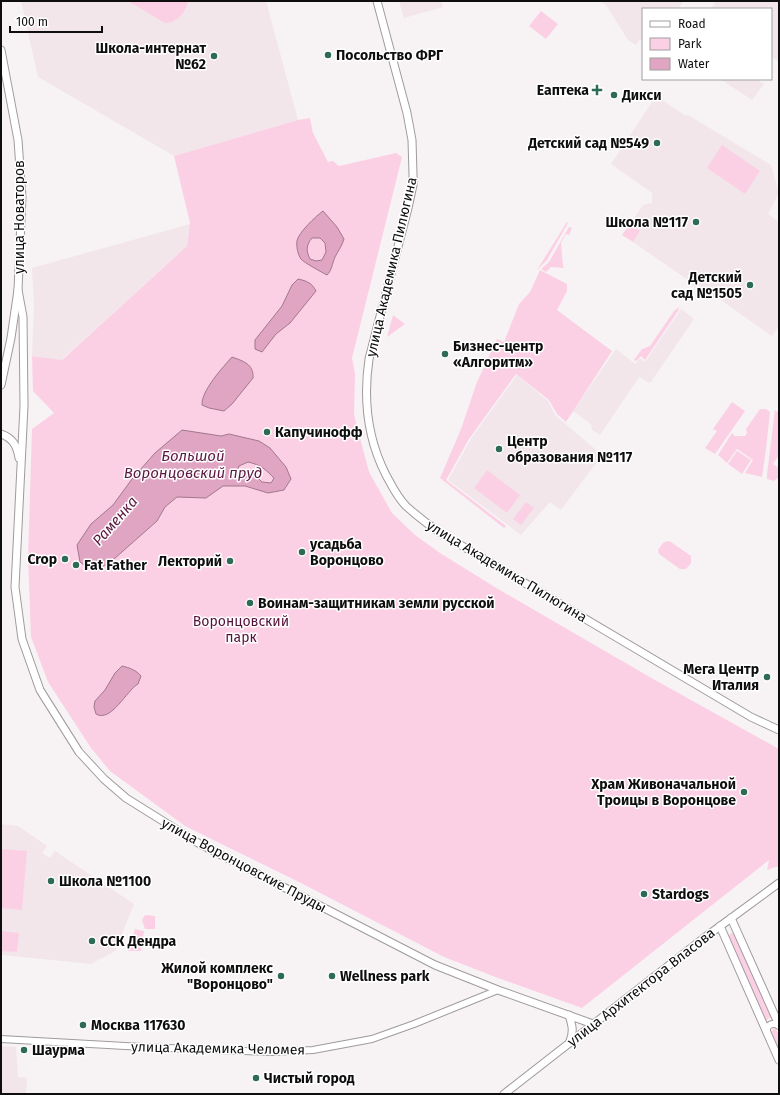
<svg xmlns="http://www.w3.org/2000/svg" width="780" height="1095" font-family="'Fira Sans',sans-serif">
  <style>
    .built { fill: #f2e6eb }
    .green { fill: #fcd0e4 }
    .water { fill: #e0a5c2; stroke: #a1788c; fill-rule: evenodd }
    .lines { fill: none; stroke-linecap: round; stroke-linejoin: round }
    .minor-casing { stroke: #9f9b9d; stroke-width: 8 }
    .tertiary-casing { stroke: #9f9b9d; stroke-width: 9 }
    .minor { stroke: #fff; stroke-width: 6 }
    .tertiary { stroke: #fff; stroke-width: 7 }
    .poi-dot { fill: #2d6b57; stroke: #fff; stroke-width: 1.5 }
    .labels { text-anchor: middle; stroke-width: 3; stroke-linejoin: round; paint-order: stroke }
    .poi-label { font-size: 14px; font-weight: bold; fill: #0f0e0e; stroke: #fff; text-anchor: start }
    .street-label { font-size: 14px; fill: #0f0e0e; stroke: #fff }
    .park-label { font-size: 14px; fill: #55113a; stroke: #fff }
    .water-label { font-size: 15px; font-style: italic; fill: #5c1840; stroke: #fff }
  </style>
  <rect width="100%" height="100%" fill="#f7f3f4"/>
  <!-- built -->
  <g class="built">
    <path d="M21,1H266L298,120L174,156L38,77Z"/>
    <path d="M399,1H441L443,7L404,18Z"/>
    <path d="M600,1H683L678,9H643V41L640,39L636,45L628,40L606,5Z"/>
    <path d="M716,1H779V62L771,57V9H711Z"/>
    <path d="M720,79H756L764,84L752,100Z"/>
    <path d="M656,96L686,116L688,115L771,165L779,193L768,214L779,222V326L772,336L705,289L702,292L689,283L688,280L633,242L640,231L630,224L643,205L652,203V193L611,164Z"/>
    <path d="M190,224L187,246L61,360L32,356L34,305L32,268Z"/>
    <path d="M681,309L694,319L650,383L639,377L600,435L592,430L591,424L573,411L616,349L635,364L640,358L645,362Z"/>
    <path d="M517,375L548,401L555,415L602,455L561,510L550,502L521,535L448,480L472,437Z"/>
    <path d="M1,824L18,826L47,846L42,853L50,858L55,851L134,904L115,951L91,964L1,955Z"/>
    <path d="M1,1046L16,1047L18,1077L27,1078L26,1094H1Z"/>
  </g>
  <!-- green -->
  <g class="green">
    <path d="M128,1H188C186,12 177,23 165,23Z"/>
    <path d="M541,11L558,24L546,39L529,26Z"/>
    <path d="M310,118L313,133L328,162L333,161L339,166L396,153L402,157L352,358L355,374L354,415L369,472L392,513L415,535L440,553L498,589L648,676L779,749V866L767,870L769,860L582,1008L498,978L444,957L299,882L185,826L110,771L91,748L48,682L31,637L28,557L32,429L54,413L33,391L32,356L62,360L187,246L190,223L174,156L298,120Z"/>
    <path d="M722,145L760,171L745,194L707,168Z"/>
    <path d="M567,222L568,223L547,260L537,270Z"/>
    <path d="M630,224L640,231L633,242L622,235Z"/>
    <path d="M569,227L572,228L569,235L566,234L561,243L563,266L564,268L551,267L546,272L541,269L549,262Z"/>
    <path d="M540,270L567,284V291L557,310L612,351L566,422L557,414L549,400L516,374L469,439L446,480L506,526L504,528L440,478L461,429L477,382L497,339L504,342L519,304L530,292Z"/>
    <path d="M679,307L678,311L645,360L641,356L636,361L634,360L642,349L650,346L674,311Z"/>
    <path d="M393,315L405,324L387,337Z"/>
    <path d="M732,402L745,411L715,454L705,448L717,431L713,429Z"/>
    <path d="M760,409H766L770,412L766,449L762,477L745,473L753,460L737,449L727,463L718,455L732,433L735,436H745L747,433L746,429Z"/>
    <path d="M775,410L779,413V455L773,464L779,468V477L774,481L767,479V474Z"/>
    <path d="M737,451L751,460L742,474L728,464Z"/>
    <path d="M487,470L520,495L507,513L474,488Z"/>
    <path d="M526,502L534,508L521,525L513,519Z"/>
    <path d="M667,541L671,542L691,556V563L686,569H680L659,554L658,550L663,543Z"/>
    <path d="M1,849L27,851L22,910L1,908Z"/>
    <path d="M145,915L155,916V929H145L142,920Z"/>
    <path d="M135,929L144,931L141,951H128Z"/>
    <path d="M1,931L19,933L17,952L1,951Z"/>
    <path d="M731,933L735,934L773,1018H769L766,1021L728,937Z"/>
    <path d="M775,1028L779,1034V1052L771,1032L773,1029Z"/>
  </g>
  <!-- water -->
  <g class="water">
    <path d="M323,211L337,227L344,239C342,246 338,251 335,257C332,264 332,270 327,275C323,273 303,262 301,259C298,255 296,246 297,241C298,233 316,216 323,211ZM312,238H320L325,243L326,252L322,260L316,261L310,259C306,251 306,245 312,238Z"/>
    <path d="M298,279C307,281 312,283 316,291L290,323L276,334L262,352L255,349V340L282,306L292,285Z"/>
    <path d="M232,357C243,361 254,364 253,378L232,404L224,411L209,408L202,405C201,391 223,367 232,357Z"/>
    <path d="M182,430L221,436L229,434L259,441L270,448L286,467L291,479L284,490L268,493L245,486H223L206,498L177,497L165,507L157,521L114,559L101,568H88L80,562L77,545L91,524L113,505L132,479L155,453ZM248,462C261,465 265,469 274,478L271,483L262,482L256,476L237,471L239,466Z"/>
    <path d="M122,666C130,668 136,670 141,676L138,684C127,690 111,723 96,714L94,707L95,701L105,690L115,673Z"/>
  </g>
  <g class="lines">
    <defs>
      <g id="minor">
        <path d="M767,1033V1028C770,1023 775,1023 779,1026"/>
        <path d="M1,1039L143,1047L271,1052L313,1050L372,1039L414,1024L498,990"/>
      </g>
      <g id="tertiary">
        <path d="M377,1L407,113L412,140L413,174V185L408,208L369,359C363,400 367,438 386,475C392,486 397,497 406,506C417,516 430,526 442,534L751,717L779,730"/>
        <path d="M1,50L18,140L22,197L18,290L11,338L1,385"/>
        <path d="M18,290L23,317L24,406L15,587L22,639L40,690L79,752L104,779L126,798L198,843L435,965L498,990L593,1024"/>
        <path d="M1,434C13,438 17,446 19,458"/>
        <path d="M731,918L779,1025"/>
        <path d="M720,926L779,1060"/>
        <path d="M569,1015C572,1025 574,1031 570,1041"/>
        <path d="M504,1094L704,938L779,883"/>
      </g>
    </defs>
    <!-- minor casing -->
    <use href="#minor" class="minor-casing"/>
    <!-- tertiary casing -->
    <use href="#tertiary" class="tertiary-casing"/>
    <!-- minor -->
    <use href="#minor" class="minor"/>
    <!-- tertiary -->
    <use href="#tertiary" class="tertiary"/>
  </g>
  <!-- markers -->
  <g class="poi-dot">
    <circle cx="328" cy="55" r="4"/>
    <circle cx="214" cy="56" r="4"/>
    <path d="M595 84h4v4h4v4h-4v4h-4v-4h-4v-4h4z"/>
    <circle cx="614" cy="95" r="4"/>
    <circle cx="657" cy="143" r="4"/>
    <circle cx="696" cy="222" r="4"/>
    <circle cx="750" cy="285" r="4"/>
    <circle cx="445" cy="354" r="4"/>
    <circle cx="267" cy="432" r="4"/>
    <circle cx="499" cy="449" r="4"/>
    <circle cx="302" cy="552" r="4"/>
    <circle cx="65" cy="559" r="4"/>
    <circle cx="230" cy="561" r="4"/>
    <circle cx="76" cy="565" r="4"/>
    <circle cx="250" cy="603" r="4"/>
    <circle cx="767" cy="677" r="4"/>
    <circle cx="744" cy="792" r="4"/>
    <circle cx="51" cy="881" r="4"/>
    <circle cx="644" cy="894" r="4"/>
    <circle cx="92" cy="941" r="4"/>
    <circle cx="281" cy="976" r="4"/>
    <circle cx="332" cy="976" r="4"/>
    <circle cx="83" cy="1025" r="4"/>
    <circle cx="24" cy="1050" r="4"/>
    <circle cx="256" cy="1078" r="4"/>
  </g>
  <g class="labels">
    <!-- poi labels -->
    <g class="poi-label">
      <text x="206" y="53" text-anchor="end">Школа-интернат<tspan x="206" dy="16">№62</tspan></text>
      <text x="336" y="60">Посольство ФРГ</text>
      <text x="589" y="95" text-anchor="end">Еаптека</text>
      <text x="622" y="100">Дикси</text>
      <text x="649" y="148" text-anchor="end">Детский сад №549</text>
      <text x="688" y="227" text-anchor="end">Школа №117</text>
      <text x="742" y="282" text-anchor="end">Детский<tspan x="742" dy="16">сад №1505</tspan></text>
      <text x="453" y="351">Бизнес-центр<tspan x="453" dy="16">«Алгоритм»</tspan></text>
      <text x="275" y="437">Капучинофф</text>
      <text x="507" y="446">Центр<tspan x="507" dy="16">образования №117</tspan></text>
      <text x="310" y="549">усадьба<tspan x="310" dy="16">Воронцово</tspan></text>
      <text x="57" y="564" text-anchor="end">Crop</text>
      <text x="222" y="566" text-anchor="end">Лекторий</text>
      <text x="84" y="570">Fat Father</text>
      <text x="258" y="608">Воинам-защитникам земли русской</text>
      <text x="759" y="674" text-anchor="end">Мега Центр<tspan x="759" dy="16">Италия</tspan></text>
      <text x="736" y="789" text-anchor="end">Храм Живоначальной<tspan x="736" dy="16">Троицы в Воронцове</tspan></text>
      <text x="59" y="886">Школа №1100</text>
      <text x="652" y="899">Stardogs</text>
      <text x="100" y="946">ССК Дендра</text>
      <text x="273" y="973" text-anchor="end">Жилой комплекс<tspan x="273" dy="16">"Воронцово"</tspan></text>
      <text x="340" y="981">Wellness park</text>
      <text x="91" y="1030">Москва 117630</text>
      <text x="32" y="1055">Шаурма</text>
      <text x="264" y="1083">Чистый город</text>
    </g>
    <!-- street labels -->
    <g class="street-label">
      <text transform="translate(19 217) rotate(-90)" y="5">улица Новаторов</text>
      <text transform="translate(391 267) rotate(-77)" y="5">улица Академика Пилюгина</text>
      <text transform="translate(507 571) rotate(31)" y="5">улица Академика Пилюгина</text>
      <text transform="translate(244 865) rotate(28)" y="5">улица Воронцовские Пруды</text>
      <text transform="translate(641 987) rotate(-38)" y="5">улица Архитектора Власова</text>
      <text transform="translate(218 1048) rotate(1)" y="5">улица Академика Челомея</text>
    </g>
    <!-- park labels -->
    <g class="park-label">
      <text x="241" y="626">Воронцовский<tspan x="241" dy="16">парк</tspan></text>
    </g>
    <!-- water labels -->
    <g class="water-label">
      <text x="193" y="461">Большой<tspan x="193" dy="17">Воронцовский пруд</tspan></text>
      <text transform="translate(115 521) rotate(-49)" y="5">Раменка</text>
    </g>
  </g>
  <!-- border -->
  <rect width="780" height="1095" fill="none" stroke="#0f0e0e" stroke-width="4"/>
  <!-- legend -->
  <rect x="642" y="8" width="130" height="72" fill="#ffffff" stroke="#9f9f9f"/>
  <rect x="650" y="21" width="20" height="6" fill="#ffffff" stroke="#9f9f9f"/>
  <text x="678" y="28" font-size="12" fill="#0f0e0e">Road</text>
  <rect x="650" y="38" width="20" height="12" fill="#fcd0e4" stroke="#9f9f9f"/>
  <text x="678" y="48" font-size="12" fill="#0f0e0e">Park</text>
  <rect x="650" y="58" width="20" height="12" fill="#e0a5c2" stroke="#9f9f9f"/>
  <text x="678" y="68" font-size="12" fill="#0f0e0e">Water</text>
  <!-- scale -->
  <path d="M10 26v6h92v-6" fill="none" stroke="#0f0e0e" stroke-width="2"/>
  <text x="16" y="26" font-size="12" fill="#0f0e0e" stroke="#ffffff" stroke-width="3" paint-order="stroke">100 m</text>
</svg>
